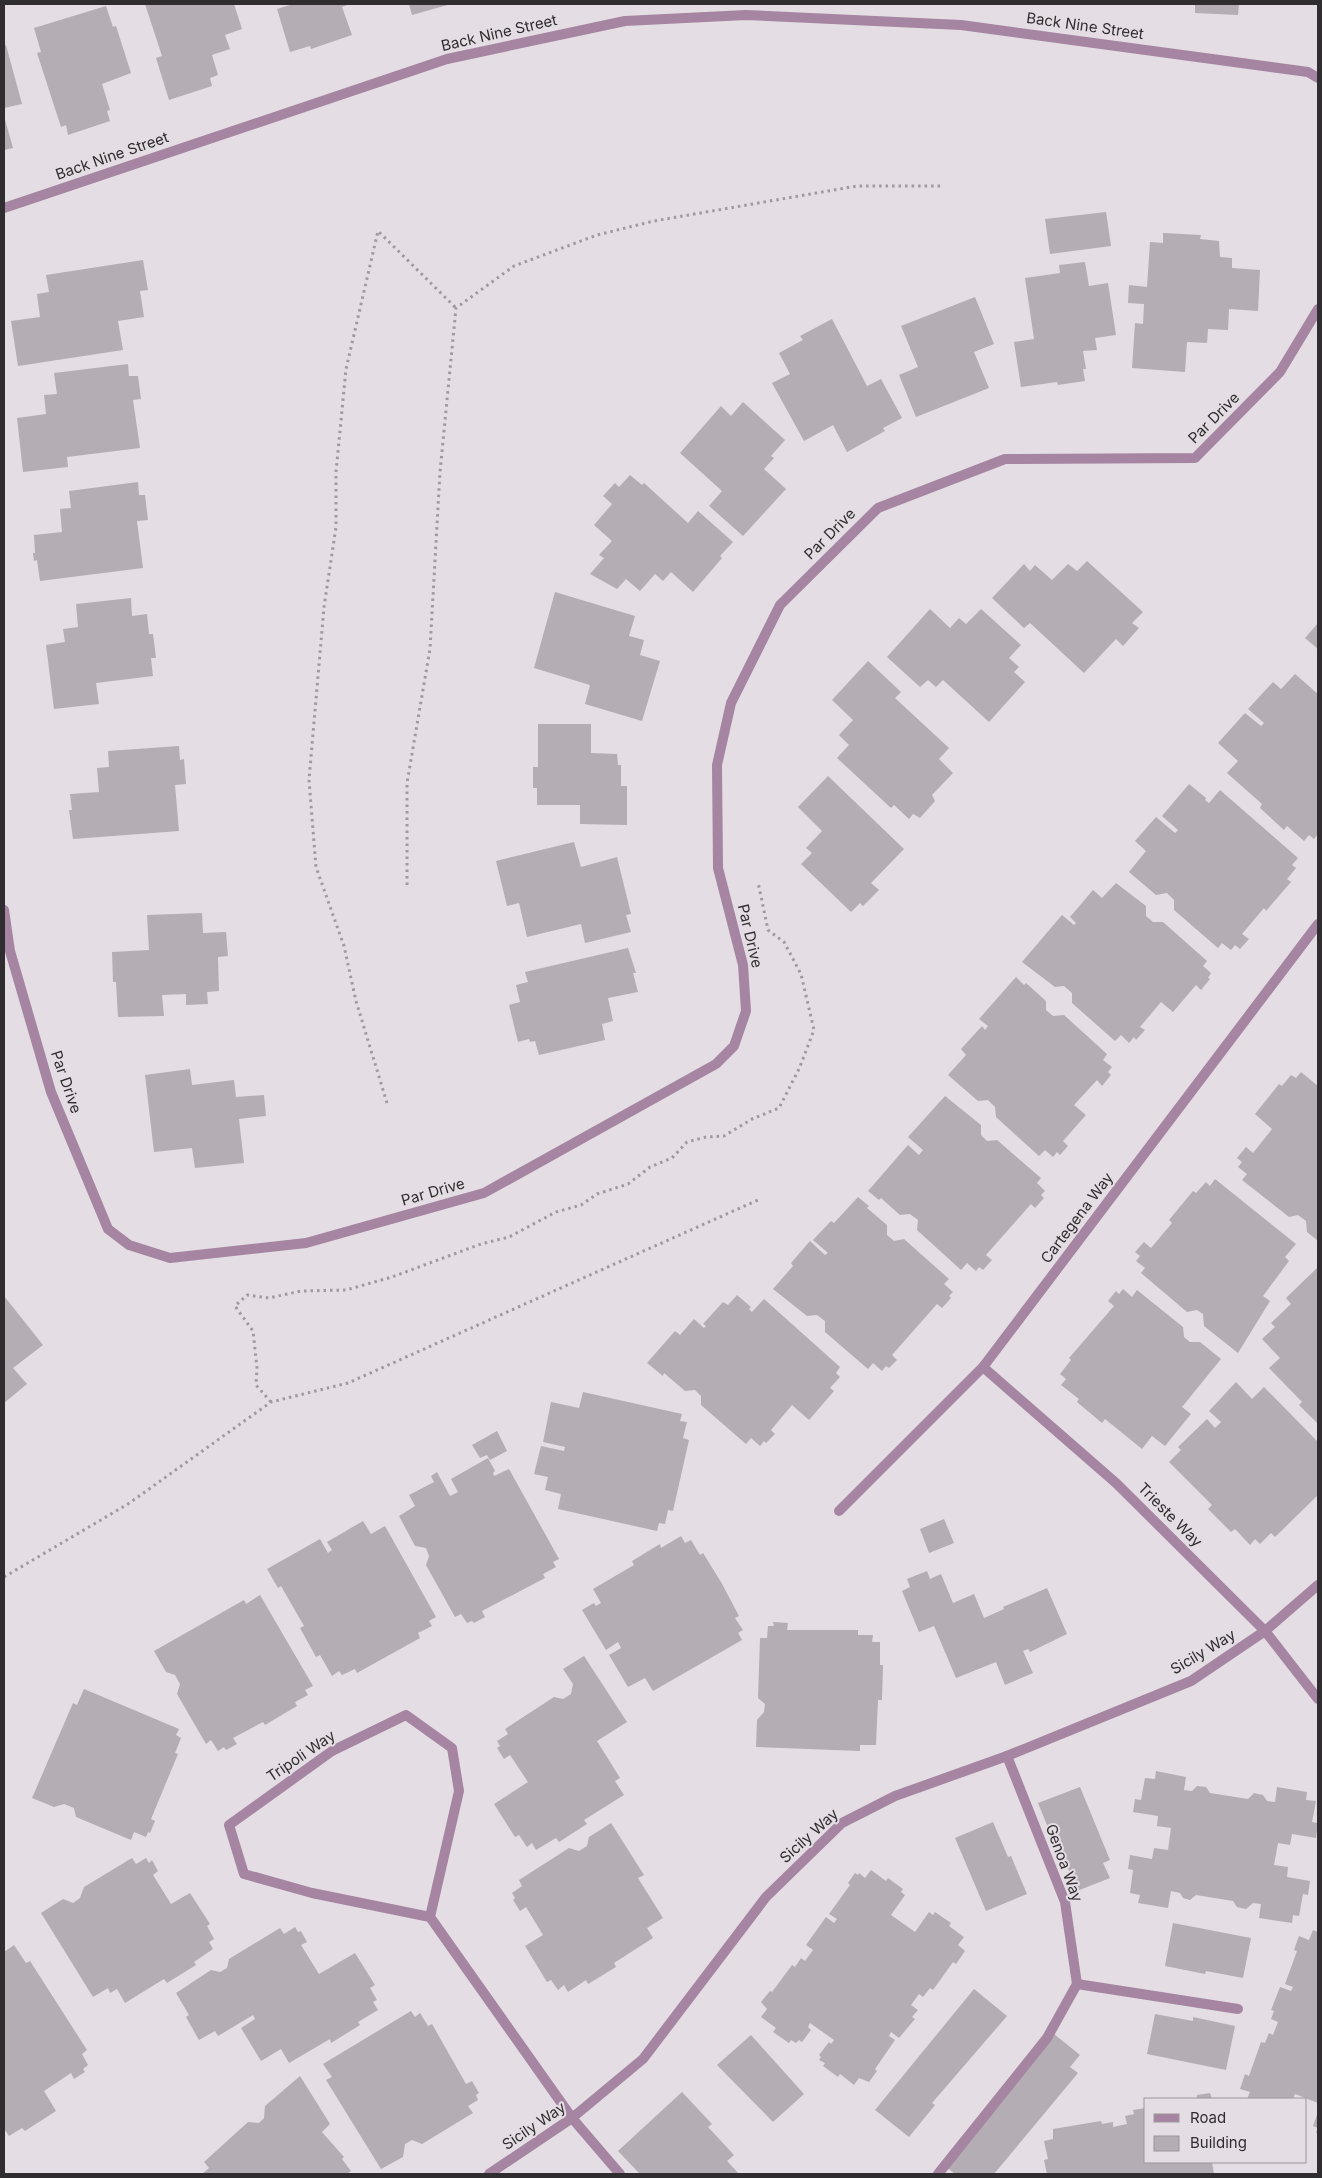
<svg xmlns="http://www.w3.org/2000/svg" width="1322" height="2178" font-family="Inter,sans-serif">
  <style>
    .building { fill: #b4adb3 }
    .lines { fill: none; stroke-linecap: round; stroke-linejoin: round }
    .path { stroke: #9f9a9f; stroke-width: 3; stroke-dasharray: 2.5 4; stroke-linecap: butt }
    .minor { stroke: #a585a2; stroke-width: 10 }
    .labels { text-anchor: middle; stroke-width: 4; stroke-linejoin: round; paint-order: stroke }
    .street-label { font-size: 15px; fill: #2f2d2f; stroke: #e4dde3 }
  </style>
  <rect width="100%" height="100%" fill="#e4dde3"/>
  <!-- building -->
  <g class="building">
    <path d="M145,4H234L242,29L225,35L230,49L212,55L218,75L210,78L212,86L169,100L156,58L162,56Z"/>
    <path d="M293,4H350L342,7L352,35L311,49L310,46L290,52L277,9Z"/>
    <path d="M409,4H451L412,15Z"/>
    <path d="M1195,4H1239L1238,15L1195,13Z"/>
    <path d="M106,6L113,27L116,26L131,73L102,84L110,110L107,111L110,121L68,135L66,125L61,127L37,53L41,52L34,28Z"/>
    <path d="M6,45L22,104L4,108V46Z"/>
    <path d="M4,116L13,148L4,150Z"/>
    <path d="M1106,212L1111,246L1050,254L1045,219Z"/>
    <path d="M1163,233L1201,235L1200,239L1219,241L1220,257L1232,258V268L1260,270L1258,311L1229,309L1228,330L1208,329L1207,343L1187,342L1185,372L1132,368L1135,323L1143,324L1144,304L1128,303L1129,285L1147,287L1150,242L1163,243Z"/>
    <path d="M143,260L148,290L140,291L144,317L118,321L123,350L18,366L11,321L40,317L37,294L49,292L46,275Z"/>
    <path d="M1085,262L1089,286L1108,283L1116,335L1095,338L1097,350L1083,351L1086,369H1083L1085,381L1058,385L1057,382L1021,387L1014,342L1034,339L1025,278L1060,273L1059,265Z"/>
    <path d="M975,297L994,344L974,352L989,388L916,417L899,375L918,367L901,326Z"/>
    <path d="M832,319L867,386L881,379L902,418L883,428L885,431L847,452L833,425L804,441L772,383L790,374L779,353L803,340L800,336Z"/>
    <path d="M128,364L129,376H138L141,399L133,400L140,448L67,457L68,467L23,472L17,418L46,414L44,395L57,394L54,373Z"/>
    <path d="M743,402L785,440L771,456L774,458L764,469L786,489L743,536L709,506L722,491L680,453L721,406L731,416Z"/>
    <path d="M630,475L642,485L644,483L688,523L698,511L733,542L720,556L722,558L693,592L671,572L663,581L655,574L640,591L626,579L617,589L590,574L604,558L599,555L612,541L594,525L612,504L603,496L615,483L619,487Z"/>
    <path d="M138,482L139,495H145L148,520L137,521L143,568L40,581L37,560L34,561L33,553H35L34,535L62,532L60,509L71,508L69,491Z"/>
    <path d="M1087,561L1143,612L1132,623L1139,628L1123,646L1116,639L1084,673L1030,623L1024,628L992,598L1024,564L1030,571L1035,565L1052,580L1068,564L1077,571Z"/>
    <path d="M555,592L635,616L629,636L644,640L640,655L660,661L642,721L585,704L590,685L534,668Z"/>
    <path d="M131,598L132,616L147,614L149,634H153L156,658H151L153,676L96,683L99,704L54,709L46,645L65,642L63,629L78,627L76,604Z"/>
    <path d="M930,609L950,628L959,618L966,624L981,609L1021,645L1009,658L1019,667L1014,672L1025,682L989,722L943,680L936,687L928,680L920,687L887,657Z"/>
    <path d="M1318,623V649L1305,638Z"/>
    <path d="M868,661L901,692L895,698L949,748L939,759L953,773L932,795L935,801L920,818L913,814L909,819L894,805L891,808L837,758L849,745L839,735L853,720L832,700Z"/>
    <path d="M1295,674L1318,694V834L1314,839L1309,835L1304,841L1287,826L1284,830L1260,808L1262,804L1227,773L1238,761L1218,743L1245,713L1261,726L1264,723L1248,709L1273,682L1281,689Z"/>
    <path d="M538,724H591V753L617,754L618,765H621V786H627V825L580,824V805H537V788H533V767H538Z"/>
    <path d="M179,746L180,760L184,759L186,784L175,785L179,831L73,839L69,810H72L70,794L99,792L97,768L109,767L108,751Z"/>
    <path d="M828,776L904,849L871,883L879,890L863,906L860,903L851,912L801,864L812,853L806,848L822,831L798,807Z"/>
    <path d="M1189,784L1206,798L1205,800L1209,803L1220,790L1298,858L1292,865L1296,868L1287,879L1291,882L1266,911L1264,908L1242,934L1249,939L1240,949L1235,945L1231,950L1222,943L1218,948L1174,910V900L1167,893L1156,895L1129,872L1146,851L1135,841L1156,817L1175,833L1178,830L1162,816Z"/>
    <path d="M574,842L581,867L617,857L631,914L626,915L631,932L585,943L581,924L527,937L519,903L507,906L496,861Z"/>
    <path d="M1116,883L1146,906V916L1153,922H1163L1207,961L1203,966L1211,973L1208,978L1210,979L1201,990L1196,985L1173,1012L1161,1002L1140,1027L1145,1030L1136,1040L1134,1037L1129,1043L1121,1035L1115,1041L1072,1003V993L1064,986L1055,987L1022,962L1062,915L1074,925L1076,923L1070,917L1093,890L1102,898Z"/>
    <path d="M202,913L203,933L226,932L228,956L218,957L219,991L207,992L208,1004L186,1005V994L162,995L164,1016L118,1017L116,982H113L112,952L149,950L147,915Z"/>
    <path d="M628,948L636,973H633L638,992L608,998L613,1021L602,1024L605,1040L539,1055L535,1041L530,1042L529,1039L518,1042L509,1005L520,1002L516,985L528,982L525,972Z"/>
    <path d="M1016,977L1024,985L1026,983L1046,1001V1010L1053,1016L1064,1015L1107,1054L1103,1060L1112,1067L1108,1072L1111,1075L1102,1086L1097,1080L1074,1105L1086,1115L1063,1141L1068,1146L1060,1155L1057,1152L1053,1157L1045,1150L1039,1156L996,1117L995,1107L988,1100L978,1101L948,1075L966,1055L961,1049L982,1026L985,1030L988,1026L979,1019Z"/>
    <path d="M190,1069L192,1085L234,1080L236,1097L264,1095L266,1116L239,1119L244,1163L195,1168L192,1148L154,1152L145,1075Z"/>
    <path d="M1301,1072L1318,1086V1241L1307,1232L1306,1221L1298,1215L1289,1217L1242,1180L1247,1174L1238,1167L1242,1162L1237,1158L1246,1147L1253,1153L1272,1129L1255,1114L1279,1084L1282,1086L1291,1075L1296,1078Z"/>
    <path d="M945,1096L981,1125V1135L987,1141L997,1140L1041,1178L1037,1183L1045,1191L1041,1195L1044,1198L1035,1208L1031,1204L986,1255L992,1260L983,1270L979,1267L976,1271L967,1263L961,1270L917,1230L918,1220L910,1214L900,1215L881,1198L879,1200L868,1191L908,1145L919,1155L923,1150L908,1137Z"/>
    <path d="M1215,1179L1296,1244L1285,1257L1289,1261L1263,1296L1270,1301L1238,1353L1204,1326L1203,1314L1197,1310L1187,1312L1141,1273L1145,1268L1136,1261L1140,1256L1135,1252L1144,1242L1151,1248L1172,1223L1169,1220L1193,1191L1196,1193L1206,1182L1210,1186Z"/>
    <path d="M858,1197L869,1206L867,1208L887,1225V1235L894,1241L904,1239L949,1279L944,1284L953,1292L949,1296L951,1298L942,1308L937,1304L892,1355L897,1360L889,1368L886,1366L882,1371L873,1363L868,1369L825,1332V1321L817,1315L807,1316L773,1289L793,1266L791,1263L810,1241L825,1255L828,1253L813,1240L831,1221L834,1223Z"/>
    <path d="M1318,1267V1424L1299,1405L1302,1402L1269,1368L1280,1358L1262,1339L1275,1327L1271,1323L1291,1304L1286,1298Z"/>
    <path d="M1123,1289L1132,1297L1137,1290L1183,1327L1184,1337L1190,1342H1200L1221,1359L1182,1407L1191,1414L1165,1446L1152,1436L1142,1449L1105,1419L1102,1423L1077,1402L1079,1399L1061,1385L1066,1379L1060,1374L1071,1360L1069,1358L1114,1306L1108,1301L1116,1291L1119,1294Z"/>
    <path d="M737,1295L751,1307L749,1309L752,1312L764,1299L840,1367L836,1373L840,1377L830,1388L834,1391L809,1420L792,1405L771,1430L775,1434L766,1443L764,1441L760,1446L751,1438L746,1444L701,1405V1396L695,1390L685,1391L664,1373L663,1376L647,1363L675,1331L680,1335L694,1319L704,1328L706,1326L703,1324L723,1302L728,1305Z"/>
    <path d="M4,1296L43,1345L13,1368L27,1384L4,1403Z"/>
    <path d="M1236,1382L1252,1399L1264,1387L1318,1442V1495L1275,1537L1271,1533L1260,1544L1255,1539L1250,1545L1235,1529L1231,1532L1208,1509L1212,1505L1169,1462L1181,1450L1178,1447L1207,1419L1215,1428L1221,1422L1209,1411Z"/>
    <path d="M583,1392L682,1414L680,1421L687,1422L683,1438L689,1440L673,1511L668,1510L665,1524L659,1523L657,1531L558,1509L561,1494L545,1490L548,1477L534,1474L541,1446L564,1451L565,1447L543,1442L551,1402L579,1408Z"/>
    <path d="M497,1431L507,1451L490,1460L487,1455L480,1458L472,1445Z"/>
    <path d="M488,1458L495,1471L493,1473L494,1476L509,1469L559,1559L553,1562L556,1567L543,1574L545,1578L482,1611L485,1617L474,1623L472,1621L467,1623L461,1614L455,1617L426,1565L429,1556L426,1548L415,1546L399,1516L415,1506L409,1495L434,1482L431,1476L437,1472L450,1496L458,1492L451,1479Z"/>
    <path d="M944,1519L954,1543L929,1553L920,1529Z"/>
    <path d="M363,1521L371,1534L385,1526L436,1617L429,1621L432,1626L418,1633L420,1638L357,1673L355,1669L342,1675L339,1671L332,1676L320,1655L316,1657L300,1628L304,1626L281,1586L278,1588L267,1569L320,1539L328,1553L332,1550L327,1542Z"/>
    <path d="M681,1536L685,1543L691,1540L700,1555L703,1553L721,1582L739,1616L735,1618L743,1630L738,1633L742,1640L653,1691L645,1678L628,1687L609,1655L621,1648L618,1642L606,1650L582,1610L594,1603L596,1606L601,1603L593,1589L634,1565L632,1561L660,1544L661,1548Z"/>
    <path d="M927,1571L930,1579L941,1574L953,1603L974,1594L984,1618L1004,1609L1003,1607L1047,1588L1067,1634L1030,1652L1028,1649L1023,1651L1033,1673L1005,1685L996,1662L956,1678L934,1626L919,1632L902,1591L910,1587L907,1579Z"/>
    <path d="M260,1595L313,1686L305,1690L308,1695L295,1702L297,1706L265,1725L263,1722L233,1738L237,1744L226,1750L224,1747L218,1751L211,1740L206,1744L177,1694L180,1684L175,1675L166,1672L154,1651L244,1600L246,1604Z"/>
    <path d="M773,1622L788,1623L787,1630H858V1635H873L872,1642H880V1665H883L882,1700H878L876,1745H860V1751L756,1747L757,1720L764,1712L765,1704L758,1698L760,1638H767L768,1626H774Z"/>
    <path d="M584,1656L627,1722L597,1741L620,1778L615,1781L624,1795L584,1820L587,1824L559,1842L556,1838L536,1850L532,1843L527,1847L519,1835L515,1837L494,1804L528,1782L510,1755L504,1759L497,1748L500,1746L497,1741L508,1734L505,1729L554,1697L563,1699L571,1694L573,1684L563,1669Z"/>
    <path d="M84,1689L179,1729L176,1735L181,1738L175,1753L178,1754L151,1819L155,1821L150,1833L148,1832L146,1837L134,1832L131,1840L76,1817L74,1808L64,1804L54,1807L32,1798L73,1703L77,1705Z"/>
    <path d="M1156,1771L1186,1777L1184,1790L1192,1791L1197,1786L1206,1787L1210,1793L1248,1799L1254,1793L1263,1795L1267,1801L1275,1802L1277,1787L1307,1792L1306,1800L1316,1801L1312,1822L1318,1823L1316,1838L1292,1834L1290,1845L1278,1843L1274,1865L1288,1867L1287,1877L1310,1881L1308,1895L1303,1894L1299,1916L1293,1915L1292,1923L1259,1918L1261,1904L1253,1903L1246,1909L1237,1907L1233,1901L1196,1895L1190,1900L1183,1898L1180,1893L1171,1891L1168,1908L1138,1903L1140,1895L1130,1893L1133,1870L1128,1869L1130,1855L1152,1859L1154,1848L1168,1850L1171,1828L1157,1826L1158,1816L1133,1812L1135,1799L1141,1800L1145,1778L1155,1779Z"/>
    <path d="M1080,1787L1110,1860L1103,1863L1110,1878L1077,1891L1057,1841L1054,1842L1038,1803Z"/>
    <path d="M993,1822L1008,1857L1011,1856L1027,1894L986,1911L955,1838Z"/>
    <path d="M611,1823L644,1875L638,1878L663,1918L647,1928L653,1938L614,1963L616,1967L588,1984L586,1980L568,1992L564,1985L558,1990L551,1980L547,1982L525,1946L543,1935L526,1907L520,1911L513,1900L515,1898L512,1893L522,1886L519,1880L569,1848L579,1851L587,1846L589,1837Z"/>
    <path d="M132,1858L136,1864L146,1858L149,1863L152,1860L158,1871L153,1875L171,1904L190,1893L210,1924L207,1926L214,1939L209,1942L213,1949L194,1962L196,1965L167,1983L164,1979L125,2003L117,1989L110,1993L108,1988L93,1997L41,1913L63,1899L73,1903L80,1898L84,1887Z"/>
    <path d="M871,1870L886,1881L888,1878L903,1889L901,1892L905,1895L891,1915L915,1932L929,1912L933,1915L935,1912L951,1923L949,1926L964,1937L958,1945L965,1951L956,1964L953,1962L933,1990L930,1988L923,1997L919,1994L911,2005L918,2010L912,2017L915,2019L899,2038L891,2032L889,2036L895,2040L875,2069L877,2071L869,2082L859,2078L854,2085L840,2074L838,2077L823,2066L825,2063L819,2060L821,2057L819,2055L829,2042L831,2044L834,2040L810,2023L808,2027L811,2030L802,2042L799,2040L796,2043L791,2040L789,2043L773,2032L776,2028L761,2017L767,2009L761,2002L770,1991L772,1992L792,1965L795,1967L801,1958L805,1961L813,1950L806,1945L826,1917L834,1923L837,1919L829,1914L850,1885L848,1883L855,1873L858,1875L859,1873L865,1878Z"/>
    <path d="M1173,1923L1251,1938L1243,1978L1206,1971L1205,1974L1165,1966Z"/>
    <path d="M295,1927L298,1932L301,1931L307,1942L301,1945L319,1974L355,1953L375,1985L370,1988L377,2000L373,2002L378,2010L358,2022L360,2025L331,2043L330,2039L289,2063L281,2049L261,2061L241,2028L255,2019L253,2015L218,2036L215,2031L199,2040L186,2017L189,2015L176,1993L211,1970L220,1972L227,1968L229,1959L280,1928L284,1934Z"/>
    <path d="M1313,1930L1318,1932V2103L1295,2094L1293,2099H1247L1250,2092L1240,2089L1245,2074L1249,2076L1261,2042L1265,2043L1269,2033L1273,2035L1278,2022L1271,2019L1274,2011L1271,2010L1280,1987L1291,1991L1293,1987L1285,1984L1297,1951L1294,1950L1299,1936L1309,1940Z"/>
    <path d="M14,1945L26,1963L30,1961L87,2050L82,2054L88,2065L83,2069L85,2072L74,2079L71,2073L44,2091L56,2111L25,2131L22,2128L9,2136L5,2130L4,2131V1952Z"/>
    <path d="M974,1989L1007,2016L932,2103L935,2105L909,2137L875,2110Z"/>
    <path d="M411,2011L415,2017L420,2013L428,2026L432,2024L466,2084L472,2081L479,2093L476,2095L478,2100L468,2106L473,2113L422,2144L412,2140L405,2144L403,2157L381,2169L326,2080L332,2077L323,2064Z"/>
    <path d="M1155,2014L1193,2021V2017L1235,2026L1226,2070L1147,2054Z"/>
    <path d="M1054,2034L1080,2055L1070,2067L1078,2073L994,2174H955L945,2166Z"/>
    <path d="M751,2035L804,2094L773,2122L717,2065Z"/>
    <path d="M300,2076L330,2124L322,2132L344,2157L342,2159L351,2171L347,2174H202L209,2168L204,2162L248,2122L259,2123L264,2118L265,2106Z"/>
    <path d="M682,2092L712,2124L708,2127L734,2155L727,2161L739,2174H640L618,2151Z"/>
    <path d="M1210,2093L1212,2099H1197V2095Z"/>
    <path d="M1146,2108V2162H1212L1214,2174H1047L1044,2160L1048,2159L1044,2141L1053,2139V2129L1101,2121L1102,2124L1113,2122V2127L1127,2124L1125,2116L1134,2114L1133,2110Z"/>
    <path d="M1318,2112V2133H1316L1318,2128L1313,2126Z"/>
  </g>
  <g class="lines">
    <!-- path -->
    <g class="path">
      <path d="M407,885V783L430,649L440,472L456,308L514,266L597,235L654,221L857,186H943"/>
      <path d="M387,1103L356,1001L344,946L316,867L309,780L324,607L336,527V472L346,369L378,231L456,308"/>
      <path d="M271,1402L256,1385L257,1368L253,1331L235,1306L247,1295L269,1298L301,1291L346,1290L392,1277L481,1244L509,1237L556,1212L581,1205L597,1194L628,1184L650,1167L672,1158L687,1142L706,1137L724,1136L752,1119L779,1108L799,1069L814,1030L801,974L784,942L768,930L758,882"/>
      <path d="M4,1577L128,1504L271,1402L348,1383L758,1200"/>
    </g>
    <!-- minor -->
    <g class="minor">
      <path d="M4,208L447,59L625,21L746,15L961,25L1308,72L1318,78"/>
      <path d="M4,910L10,951L51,1092L108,1229L129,1245L170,1258L306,1243L484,1193L716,1064L734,1046L746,1011L743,965L718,868L717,765L731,703L780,605L878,508L1005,459L1195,458L1280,372L1318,309"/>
      <path d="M983,1367L1116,1483L1265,1631L1318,1699"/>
      <path d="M839,1511L983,1367L1318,924"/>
      <path d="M430,1917L312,1893L244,1874L229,1825L332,1751L406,1715L452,1748L459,1791L430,1917L572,2118L620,2174"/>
      <path d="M1077,1984L1238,2009"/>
      <path d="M489,2174L572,2118L643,2059L766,1897L842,1823L895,1796L1007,1756L1191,1681L1265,1631L1318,1585"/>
      <path d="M938,2174L1047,2038L1077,1984L1065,1902L1007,1756"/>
    </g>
  </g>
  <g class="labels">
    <!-- street labels -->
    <g class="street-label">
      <text transform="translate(1085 26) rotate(8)" y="5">Back Nine Street</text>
      <text transform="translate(499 33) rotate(-13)" y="5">Back Nine Street</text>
      <text transform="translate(112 156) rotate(-19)" y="5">Back Nine Street</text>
      <text transform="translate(1214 418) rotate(-45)" y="5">Par Drive</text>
      <text transform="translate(830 534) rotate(-45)" y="5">Par Drive</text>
      <text transform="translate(750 936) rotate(77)" y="5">Par Drive</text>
      <text transform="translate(66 1082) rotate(71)" y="5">Par Drive</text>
      <text transform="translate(433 1192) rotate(-16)" y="5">Par Drive</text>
      <text transform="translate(1077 1218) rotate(-53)" y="5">Cartegena Way</text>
      <text transform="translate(1170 1515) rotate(45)" y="5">Trieste Way</text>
      <text transform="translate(1203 1652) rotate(-31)" y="5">Sicily Way</text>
      <text transform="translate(301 1756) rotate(-34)" y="5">Tripoli Way</text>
      <text transform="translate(809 1836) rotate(-42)" y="5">Sicily Way</text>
      <text transform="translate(1064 1863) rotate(70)" y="5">Genoa Way</text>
      <text transform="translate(534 2126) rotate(-34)" y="5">Sicily Way</text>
    </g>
  </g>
  <!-- border -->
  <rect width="1322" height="2178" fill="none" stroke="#2f2d2f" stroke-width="10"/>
  <!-- legend -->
  <rect x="1144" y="2098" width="162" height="65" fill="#e4dde3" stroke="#9c979b"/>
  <rect x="1154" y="2114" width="25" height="8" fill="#a585a2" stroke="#9c979b"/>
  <text x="1190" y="2123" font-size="15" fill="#2f2d2f">Road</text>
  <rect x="1154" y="2136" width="25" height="15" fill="#b4adb3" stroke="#9c979b"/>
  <text x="1190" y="2148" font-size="15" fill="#2f2d2f">Building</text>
</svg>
